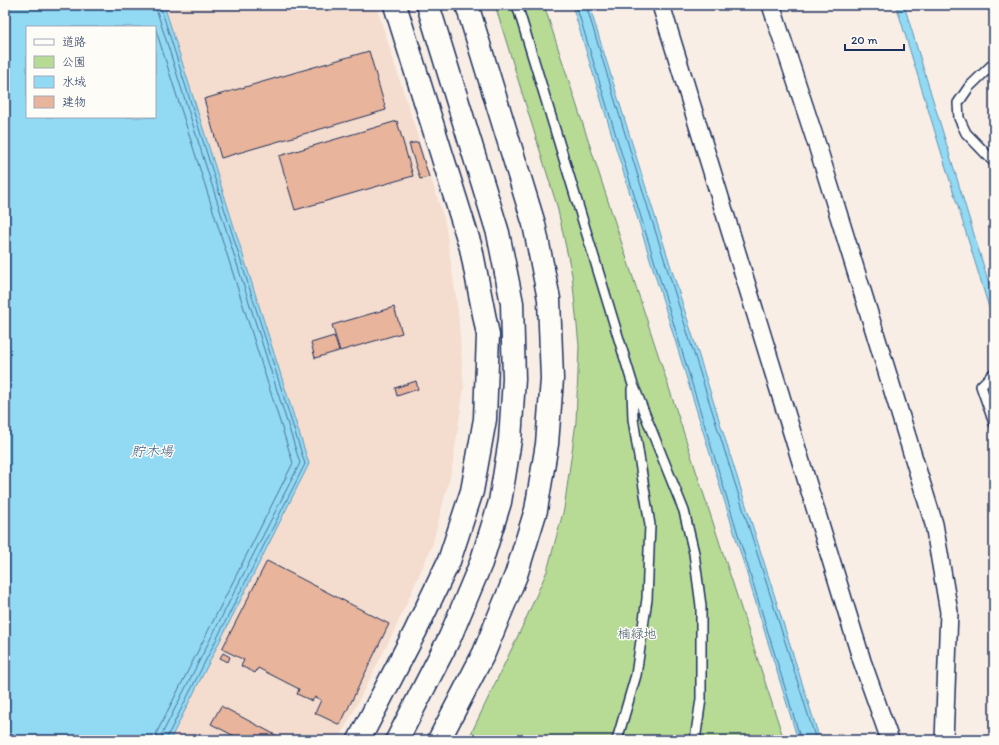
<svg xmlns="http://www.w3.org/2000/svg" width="999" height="745" font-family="Itim,'Klee One',sans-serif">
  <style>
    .built { fill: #f4ddcf }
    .green { fill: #b7da94; stroke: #698479 }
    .water { fill: #92d9f3; stroke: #6295b7; fill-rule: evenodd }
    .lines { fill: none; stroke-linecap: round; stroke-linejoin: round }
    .shore { stroke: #4b739a; stroke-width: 1 }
    .building { fill: #e8b49b; stroke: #1b2f5e }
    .service-casing { stroke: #1b2f5e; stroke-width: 12 }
    .minor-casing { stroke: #1b2f5e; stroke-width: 20 }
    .tertiary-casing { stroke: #1b2f5e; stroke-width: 25 }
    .service { stroke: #fdfcf7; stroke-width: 9 }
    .minor { stroke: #fdfcf7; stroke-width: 17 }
    .tertiary { stroke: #fdfcf7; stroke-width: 22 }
    .labels { text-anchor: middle; stroke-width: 3; stroke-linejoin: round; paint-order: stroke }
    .park-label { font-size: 13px; fill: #425a6c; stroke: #fdfcf7 }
    .water-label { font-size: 14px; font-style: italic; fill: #395a83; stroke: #fdfcf7 }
  </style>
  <rect width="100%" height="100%" fill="#f9eee5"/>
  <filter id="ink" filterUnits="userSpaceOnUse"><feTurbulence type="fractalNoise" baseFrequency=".025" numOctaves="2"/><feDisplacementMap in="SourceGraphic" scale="8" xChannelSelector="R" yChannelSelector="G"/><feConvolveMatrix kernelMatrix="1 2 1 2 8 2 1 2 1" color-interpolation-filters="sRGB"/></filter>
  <g filter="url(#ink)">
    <!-- built -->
    <path class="built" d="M164,5H376L445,222L458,311L464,388L452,469L432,546L397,625L339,740H170L309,464Z"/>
    <!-- green -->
    <path class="green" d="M495,5H544L784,740H468L524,623L547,571L564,509L576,422L579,346L572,275L557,206Z"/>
    <!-- water -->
    <g class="water">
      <path d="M5,5H164L309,464L170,740H5ZM27,27H155V117H27Z"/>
      <path d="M572,5H589L641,172L820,740H798Z"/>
      <path d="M896,5H904L994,300V324Z"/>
    </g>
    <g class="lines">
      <!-- shore -->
      <g class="shore">
        <path d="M155,5L300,463L162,734L161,740"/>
        <path d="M160,5L305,464L167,737L166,740"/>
        <path d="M576,5L801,740"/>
        <path d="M586,5L637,173L816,740"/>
        <path d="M155,27L293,463L157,732L155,740"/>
      </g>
    </g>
    <!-- building -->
    <g class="building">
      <path d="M369,51L386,110L221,158L204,99Z"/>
      <path d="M397,121L413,176L295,210L279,156Z"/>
      <path d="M418,142L429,177L420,179L409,144Z"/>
      <path d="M394,307L402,333L340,351L332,325Z"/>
      <path d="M334,336L339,351L315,358L311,343Z"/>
      <path d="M416,381L418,389L397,396L395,388Z"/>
      <path d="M267,561L389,624L340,725L315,713L321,700L315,697L312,701L297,694L299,689L258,668L255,673L241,666L244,660L222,649Z"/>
      <path d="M223,653L230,657L228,662L220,658Z"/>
      <path d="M221,706L285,740H242L211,724Z"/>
    </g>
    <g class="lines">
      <defs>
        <g id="service">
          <path d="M517,5L632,382L684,511L694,553L701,606V699L695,740"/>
          <path d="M994,63L969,87L958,103L959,118L966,133L994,162"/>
          <path d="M994,373L981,386L994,423"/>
          <path d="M617,740L636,675L647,599L650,525L633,419L632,389"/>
        </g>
        <g id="minor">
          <path d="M661,5L862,661L890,740"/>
          <path d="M771,5L817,145L934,524L949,612L944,740"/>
        </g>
        <g id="tertiary">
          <path d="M359,740L415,632L449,561L472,491L485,419L488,335L471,248L395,5"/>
          <path d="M397,740L450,637L481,563L500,502L510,440L514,379L512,303L498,233L428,5"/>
          <path d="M439,740L484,653L516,575L536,510L547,444L552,379L549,299L534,224L467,5"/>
        </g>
      </defs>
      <!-- service casing -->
      <use href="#service" class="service-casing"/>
      <!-- minor casing -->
      <use href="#minor" class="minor-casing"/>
      <!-- tertiary casing -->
      <use href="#tertiary" class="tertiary-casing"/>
      <!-- service -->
      <use href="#service" class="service"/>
      <!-- minor -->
      <use href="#minor" class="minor"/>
      <!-- tertiary -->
      <use href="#tertiary" class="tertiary"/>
    </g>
  </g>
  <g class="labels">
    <!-- park labels -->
    <g class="park-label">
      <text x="637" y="638">楠緑地</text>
    </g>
    <!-- water labels -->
    <g class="water-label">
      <text x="152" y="456">貯木場</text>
    </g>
  </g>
  <!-- margin -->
  <rect width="999" height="745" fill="none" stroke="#fdfcf7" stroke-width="20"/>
  <rect x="10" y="10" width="979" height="725" fill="none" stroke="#1b2f5e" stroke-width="1.5" filter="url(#ink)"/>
  <!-- legend -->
  <rect x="26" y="26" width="130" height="92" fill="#fdfcf7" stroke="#a3aaba"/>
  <rect x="34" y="39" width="20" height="6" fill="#fdfcf7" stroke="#a3aaba"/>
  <text x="62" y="46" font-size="12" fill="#1b2f5e">道路</text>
  <rect x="34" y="56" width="20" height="12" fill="#b7da94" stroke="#a3aaba"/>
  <text x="62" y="66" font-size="12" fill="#1b2f5e">公園</text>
  <rect x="34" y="76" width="20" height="12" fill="#92d9f3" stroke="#a3aaba"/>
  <text x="62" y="86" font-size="12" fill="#1b2f5e">水域</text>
  <rect x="34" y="96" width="20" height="12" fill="#e8b49b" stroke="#a3aaba"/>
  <text x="62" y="106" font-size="12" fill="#1b2f5e">建物</text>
  <!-- scale -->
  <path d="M845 44v6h59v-6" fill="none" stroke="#1b2f5e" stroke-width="2"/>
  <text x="851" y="44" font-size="12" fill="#1b2f5e" stroke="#fdfcf7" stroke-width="3" paint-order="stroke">20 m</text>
</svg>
